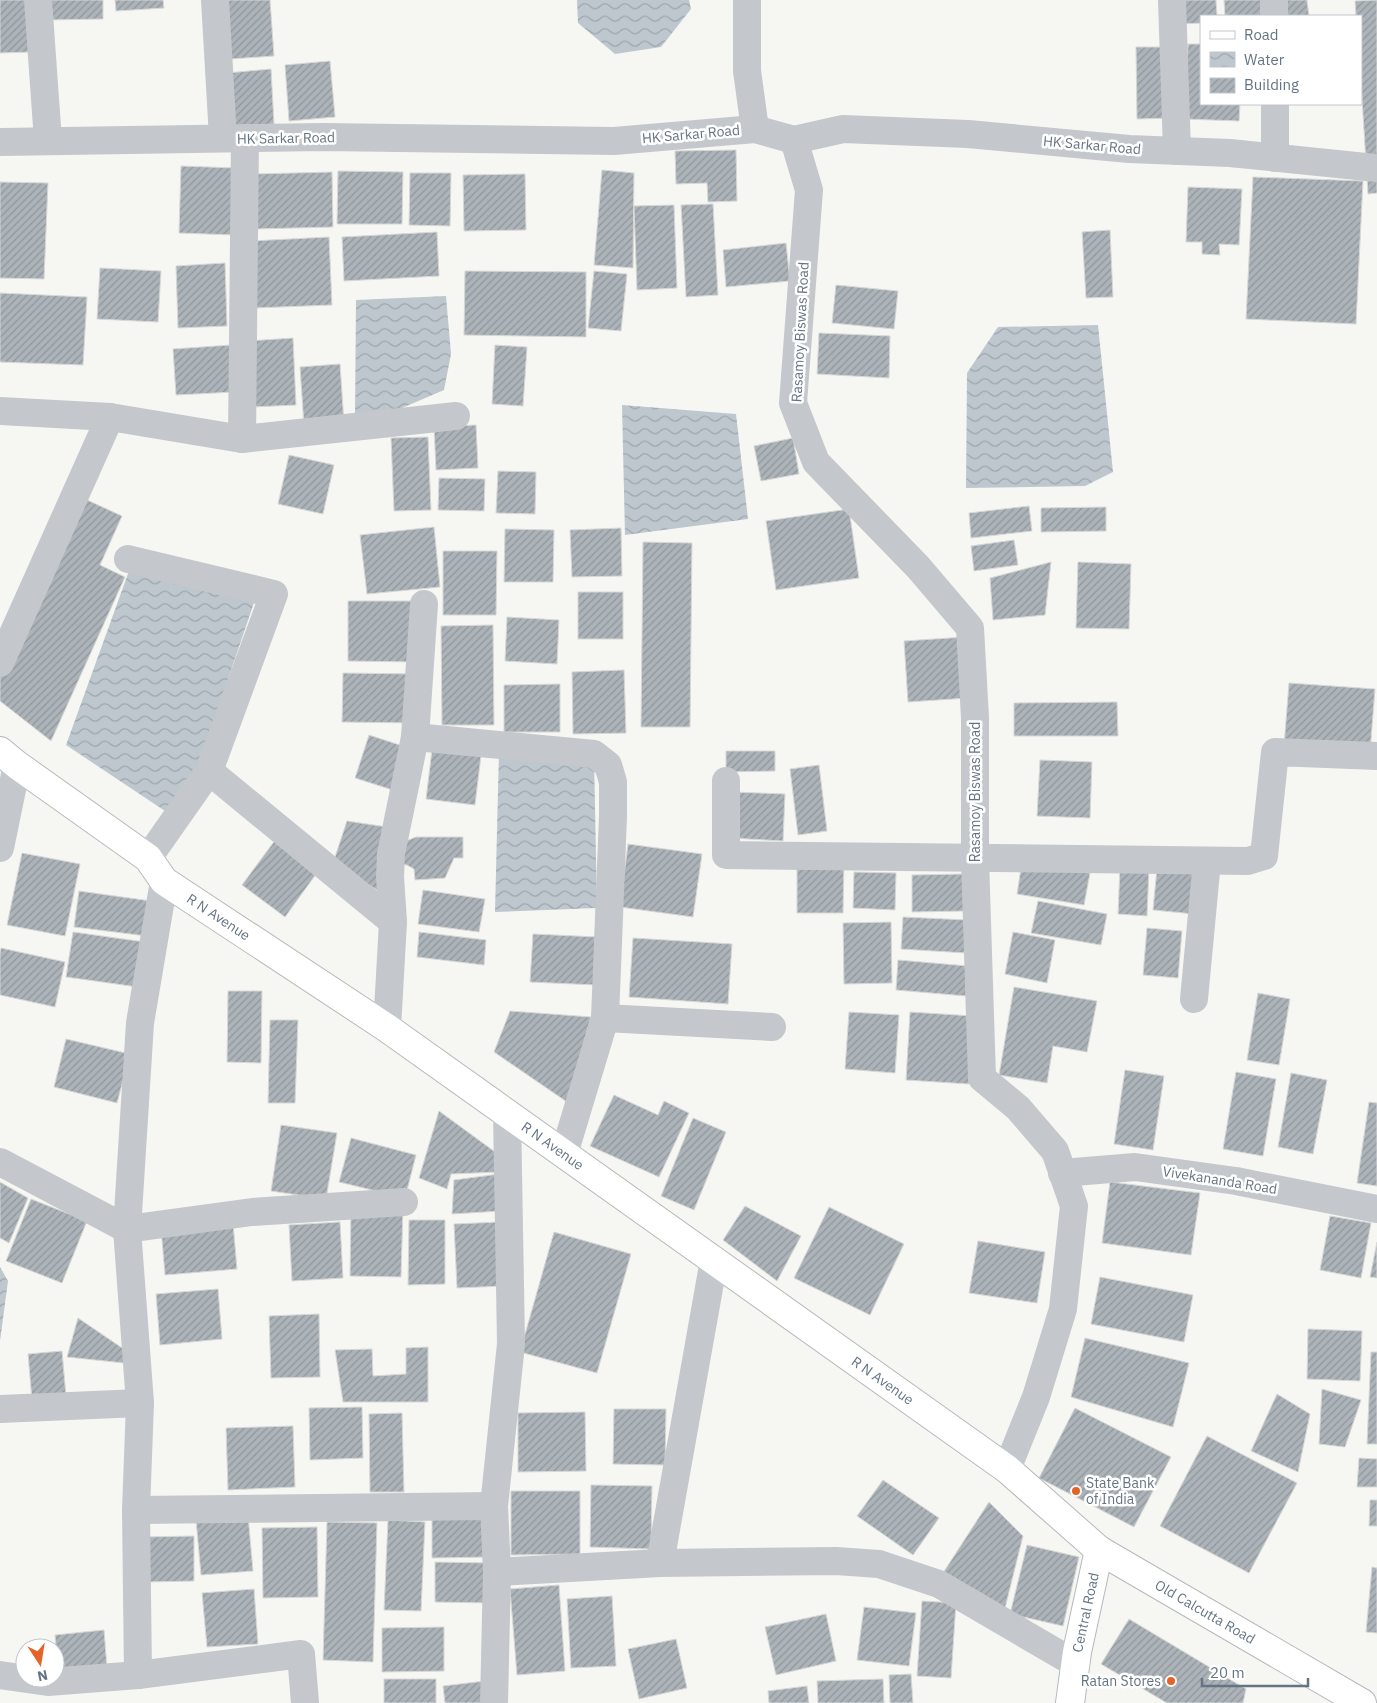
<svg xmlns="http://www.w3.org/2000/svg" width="1377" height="1703" font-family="'IBM Plex Sans',sans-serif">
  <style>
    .water { fill: url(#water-waves) }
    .building { fill: url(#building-hatch); stroke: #d8d8d6 }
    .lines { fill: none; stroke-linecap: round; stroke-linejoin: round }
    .secondary-casing { stroke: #b4b9be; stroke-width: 30 }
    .primary-casing { stroke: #b5b9bd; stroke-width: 30 }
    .street { stroke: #c4c7cb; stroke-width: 28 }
    .secondary { stroke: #fff; stroke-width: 28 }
    .primary { stroke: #fff; stroke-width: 28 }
    .poi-dot { fill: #e36426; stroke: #fff; stroke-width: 2 }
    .labels { text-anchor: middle; stroke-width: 5; stroke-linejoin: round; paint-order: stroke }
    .street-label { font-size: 14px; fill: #657484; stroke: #fff }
    .poi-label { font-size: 14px; fill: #657484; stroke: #fff; text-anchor: start }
  </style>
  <defs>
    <pattern id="water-waves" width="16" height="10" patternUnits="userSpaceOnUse" patternTransform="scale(1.25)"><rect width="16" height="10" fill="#bdc7cd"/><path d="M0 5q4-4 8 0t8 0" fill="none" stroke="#9da6ac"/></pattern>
    <pattern id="building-hatch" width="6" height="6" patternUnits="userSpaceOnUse" patternTransform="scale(1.25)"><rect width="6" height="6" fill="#acb3b9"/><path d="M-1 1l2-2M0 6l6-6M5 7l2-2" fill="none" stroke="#90969c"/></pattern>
  </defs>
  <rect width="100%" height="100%" fill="#f6f7f3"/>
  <!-- water -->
  <g class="water">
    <path d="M577,0H689L691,9L661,47L615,54L578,23Z"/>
    <path d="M446,296L451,354L444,390L402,408L355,415L356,300Z"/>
    <path d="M1098,325L1113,472L1085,486L966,488L967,373L998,327Z"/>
    <path d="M622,405L736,414L748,519L625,535Z"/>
    <path d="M129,571L259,588L180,821L66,745Z"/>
    <path d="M499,751L594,756L597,908L495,912Z"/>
    <path d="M0,1267L8,1281L0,1341Z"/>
  </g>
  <!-- building -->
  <g class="building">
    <path d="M0,0H30L31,52L0,53Z"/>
    <path d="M47,0H103V19L47,20Z"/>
    <path d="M115,0H163L164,8L116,11Z"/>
    <path d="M227,0H270L274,56L231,59Z"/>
    <path d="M1178,0H1216L1217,16H1201V23L1179,24Z"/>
    <path d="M1224,0H1264L1265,16H1225Z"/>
    <path d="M1277,0H1307L1309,16H1278Z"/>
    <path d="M1377,0V193L1368,194L1361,83V16H1356L1355,1Z"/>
    <path d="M1188,44H1201V104H1240L1239,121L1185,119Z"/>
    <path d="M1136,47H1171L1172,118L1137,119Z"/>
    <path d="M330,61L335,117L289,121L285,65Z"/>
    <path d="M271,69L274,124L231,128L227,73Z"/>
    <path d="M736,150L737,201L708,202L707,183L676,184L675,151Z"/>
    <path d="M181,166L236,168L235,235L179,233Z"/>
    <path d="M602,170L634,173L633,268L594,265Z"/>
    <path d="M338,171L403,172L402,224H337Z"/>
    <path d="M332,172L333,227L255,229L254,174Z"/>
    <path d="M410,173H451L450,226L409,225Z"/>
    <path d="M525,174L526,230L464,231L463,175Z"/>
    <path d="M1253,177L1363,181L1356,324L1246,319Z"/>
    <path d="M0,182L48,183L44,279L0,278Z"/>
    <path d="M1188,187L1242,189L1239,245L1219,244L1220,255L1202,254V242H1186Z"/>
    <path d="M713,204L718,295L686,297L681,205Z"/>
    <path d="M674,205L677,288L637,290L634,206Z"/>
    <path d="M1110,230L1113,297L1086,298L1082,232Z"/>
    <path d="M437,232L439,276L344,281L342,237Z"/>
    <path d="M329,237L332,305L254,308L251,241Z"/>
    <path d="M786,243L790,281L726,287L723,250Z"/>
    <path d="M225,263L227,326L178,328L176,266Z"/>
    <path d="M100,268L161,271L158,322L97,319Z"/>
    <path d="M465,271L586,272V337L464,335Z"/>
    <path d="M594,271L627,274L621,331L588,328Z"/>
    <path d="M836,285L898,291L894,329L832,323Z"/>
    <path d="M0,293L87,297L83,365L0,362Z"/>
    <path d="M819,333L890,336L889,378L817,374Z"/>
    <path d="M293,338L296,405L252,407L248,341Z"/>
    <path d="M231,345L234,392L176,395L173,349Z"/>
    <path d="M495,345L527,347L523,406L492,404Z"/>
    <path d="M340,364L344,423L304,426L300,367Z"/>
    <path d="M476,425L478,468L436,470L434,427Z"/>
    <path d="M428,437L431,510L394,511L391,438Z"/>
    <path d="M793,438L799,474L761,481L754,446Z"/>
    <path d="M289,455L334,465L323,514L278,504Z"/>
    <path d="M498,471L536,472L535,514L496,513Z"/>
    <path d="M439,478L485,479L484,511L438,510Z"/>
    <path d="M85,499L122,516L100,565L125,577L51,741L0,701V677Z"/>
    <path d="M1029,506L1032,531L971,538L969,513Z"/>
    <path d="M1106,507V531L1041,532V508Z"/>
    <path d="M849,509L859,578L776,590L766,521Z"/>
    <path d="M434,527L440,587L367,594L360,535Z"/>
    <path d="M621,528L622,576L572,577L570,530Z"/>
    <path d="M505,529L554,530L553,582H504Z"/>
    <path d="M1014,540L1018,565L974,571L971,546Z"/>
    <path d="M643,542L692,543L690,727H641Z"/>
    <path d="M443,551H497L496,615H443Z"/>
    <path d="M1051,562L1045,615L993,620L990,578Z"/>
    <path d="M1078,562L1131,564L1129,629L1076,628Z"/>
    <rect x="578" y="592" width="45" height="47"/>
    <path d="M348,601H416V662L348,661Z"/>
    <path d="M507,617L559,620L557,664L505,661Z"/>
    <path d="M493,625L494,725H442L441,626Z"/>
    <path d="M965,637L968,698L908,702L904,641Z"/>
    <path d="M624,670L626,733L573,734L572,672Z"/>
    <path d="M343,673L416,674V723L342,722Z"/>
    <path d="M1289,683L1375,689L1370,752L1284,746Z"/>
    <path d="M560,684V732H504V685Z"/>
    <path d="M1117,702L1118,736H1014V703Z"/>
    <path d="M369,735L412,749L399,792L355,778Z"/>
    <path d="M432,750L481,756L475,805L426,799Z"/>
    <path d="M726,751H775V771L726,772Z"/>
    <path d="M1040,760L1092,762L1090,818L1037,816Z"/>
    <path d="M819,765L827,831L798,835L790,769Z"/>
    <path d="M734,792L785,794L783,841L732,838Z"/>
    <path d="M347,821L387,827L382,893L333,863Z"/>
    <path d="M416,837H463V858H454L445,878L415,880L414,869L407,865L398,864L401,843Z"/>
    <path d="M276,839L319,870L285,917L242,885Z"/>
    <path d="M628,844L702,854L693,917L620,907Z"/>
    <path d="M22,853L80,864L65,936L7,925Z"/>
    <path d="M797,861L844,862L843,913H797Z"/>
    <path d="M1022,862L1090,873L1084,905L1017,894Z"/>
    <path d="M1120,867L1149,868L1147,916L1118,914Z"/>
    <path d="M1157,868L1197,871L1194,914L1153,910Z"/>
    <path d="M854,872L896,873L895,910L853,908Z"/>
    <path d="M964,874V911L912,912V875Z"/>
    <path d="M423,890L485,899L479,932L418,924Z"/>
    <path d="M79,891L151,901L147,936L74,927Z"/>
    <path d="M1038,901L1107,914L1101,945L1031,933Z"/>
    <path d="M903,917L968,920L966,953L901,949Z"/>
    <path d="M891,922L892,983L844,984L843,923Z"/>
    <path d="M1147,928L1182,931L1178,978L1143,975Z"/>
    <path d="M73,932L145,942L138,987L66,977Z"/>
    <path d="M419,932L486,940L484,965L417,957Z"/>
    <path d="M1013,932L1055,940L1047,983L1005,974Z"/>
    <path d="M533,934L598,937L596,985L530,982Z"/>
    <path d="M633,938L732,944L728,1004L629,997Z"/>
    <path d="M1,948L65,962L55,1007L0,995V954Z"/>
    <path d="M898,960L968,966L966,996L896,990Z"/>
    <path d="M1014,987L1097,1001L1087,1052L1053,1046L1047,1083L999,1075Z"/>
    <path d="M228,991H262L261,1063L227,1062Z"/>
    <path d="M1258,993L1290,999L1279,1065L1247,1060Z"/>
    <path d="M510,1011L591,1017L567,1102L494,1052Z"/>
    <path d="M849,1012L899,1015L895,1073L845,1069Z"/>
    <path d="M910,1012L973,1016L969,1084L906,1080Z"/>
    <path d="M270,1020H298L295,1103H268Z"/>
    <path d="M66,1039L130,1054L117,1103L54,1087Z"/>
    <path d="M1125,1070L1164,1076L1153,1150L1114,1144Z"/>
    <path d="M1236,1072L1276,1079L1263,1156L1223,1149Z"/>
    <path d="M1291,1073L1327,1080L1313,1154L1278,1147Z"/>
    <path d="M614,1095L658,1115L664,1101L689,1113L659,1177L590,1146Z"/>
    <path d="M1369,1102L1377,1103V1186L1357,1183Z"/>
    <path d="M439,1111L502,1157L498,1172L451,1174L447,1189L419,1178Z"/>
    <path d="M693,1118L726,1132L694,1210L661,1196Z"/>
    <path d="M281,1125L337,1133L326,1199L271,1191Z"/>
    <path d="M351,1138L416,1155L405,1198L339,1182Z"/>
    <path d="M499,1174L501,1211L452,1214L454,1180Z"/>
    <path d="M0,1182L28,1198L9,1243L0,1238Z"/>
    <path d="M1110,1182L1200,1193L1191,1255L1102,1243Z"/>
    <path d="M31,1199L87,1221L62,1283L6,1261Z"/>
    <path d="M745,1206L801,1236L777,1281L723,1240Z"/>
    <path d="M351,1207L403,1208L401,1277L350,1276Z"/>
    <path d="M829,1207L904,1244L870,1315L794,1278Z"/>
    <path d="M1330,1216L1371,1223L1361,1278L1320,1270Z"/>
    <path d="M409,1220H445V1284L408,1285Z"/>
    <path d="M340,1222L343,1278L292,1281L289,1225Z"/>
    <path d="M500,1222L503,1286L457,1288L454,1224Z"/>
    <path d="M233,1223L237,1269L165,1275L161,1228Z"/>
    <path d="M554,1232L631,1254L597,1373L520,1352Z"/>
    <path d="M978,1241L1045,1252L1037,1303L969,1293Z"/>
    <path d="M1377,1242V1278L1370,1277Z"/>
    <path d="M1100,1277L1193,1295L1184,1342L1091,1324Z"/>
    <path d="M218,1289L222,1339L160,1345L156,1294Z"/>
    <path d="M319,1314L320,1377L271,1378L269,1316Z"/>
    <path d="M78,1318L131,1354L124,1363L67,1357Z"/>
    <path d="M1308,1329L1362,1331L1360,1381L1307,1379Z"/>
    <path d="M1085,1338L1189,1363L1173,1427L1071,1397Z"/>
    <path d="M428,1347V1402H343L335,1350L372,1349L373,1376L406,1374V1348Z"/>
    <path d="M62,1351L66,1396L32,1400L28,1354Z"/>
    <path d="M1371,1352H1377V1444H1367Z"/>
    <path d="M1322,1389L1361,1400L1345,1447L1319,1444Z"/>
    <path d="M1277,1394L1310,1414L1298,1472L1251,1451Z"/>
    <path d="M362,1407L363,1458L310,1460L309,1408Z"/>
    <path d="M1075,1408L1171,1457L1134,1527L1039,1478Z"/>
    <path d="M614,1409H666L665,1465L613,1464Z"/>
    <path d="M585,1412L586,1471L518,1472V1413Z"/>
    <path d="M402,1413L404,1492H370L369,1414Z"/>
    <path d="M293,1426L295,1487L228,1490L226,1428Z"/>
    <path d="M1207,1436L1297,1483L1249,1573L1160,1526Z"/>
    <path d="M1359,1458L1377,1459V1487H1357Z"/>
    <path d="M883,1480L939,1518L913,1555L857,1516Z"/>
    <path d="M591,1485L652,1486L651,1549L590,1547Z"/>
    <path d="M511,1491H580V1554L511,1555Z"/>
    <path d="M1370,1500H1377V1526H1369Z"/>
    <path d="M989,1502L1023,1536L1005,1608L943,1573Z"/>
    <path d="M432,1514H489V1557L432,1558Z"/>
    <path d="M248,1515L253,1571L201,1575L196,1520Z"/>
    <path d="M388,1520L425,1522L421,1611L384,1610Z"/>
    <path d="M327,1522L377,1523L373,1662L323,1660Z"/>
    <path d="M317,1527L318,1597L263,1598L262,1528Z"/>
    <path d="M194,1536V1581L145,1582L144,1537Z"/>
    <path d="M1027,1545L1079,1557L1063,1626L1010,1614Z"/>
    <path d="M435,1562L491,1563V1603L435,1602Z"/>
    <path d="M1372,1567L1377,1568V1633L1366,1632Z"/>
    <path d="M559,1585L565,1671L517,1675L510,1589Z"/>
    <path d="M254,1589L258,1644L207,1647L202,1593Z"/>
    <path d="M612,1596L616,1666L571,1668L567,1599Z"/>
    <path d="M922,1601L956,1603L951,1678L917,1676Z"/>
    <path d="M864,1607L916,1613L909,1666L857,1660Z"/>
    <path d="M826,1614L836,1661L776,1675L765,1627Z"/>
    <path d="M1129,1619L1246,1689L1243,1703H1167L1101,1664Z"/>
    <path d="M444,1627V1671L382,1672V1628Z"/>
    <path d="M104,1630L107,1668L58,1673L55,1635Z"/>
    <path d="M676,1639L687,1688L639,1699L628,1649Z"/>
    <path d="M911,1674L913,1703H890L889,1675Z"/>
    <rect x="384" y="1679" width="52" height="24"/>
    <path d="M883,1679L884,1703H818L817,1681Z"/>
    <path d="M485,1681L487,1703H445L443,1686Z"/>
    <path d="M807,1686L809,1703H769L768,1691Z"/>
  </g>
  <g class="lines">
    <defs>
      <g id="secondary">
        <path id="s1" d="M1070,1703L1077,1652L1099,1550"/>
      </g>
      <g id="primary">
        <path id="s2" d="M0,751L17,765L148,858L164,881L387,1028L1007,1469L1099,1550L1362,1703"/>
      </g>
    </defs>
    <!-- secondary casing -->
    <use href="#secondary" class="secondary-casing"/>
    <!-- primary casing -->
    <use href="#primary" class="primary-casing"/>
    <!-- street -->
    <g class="street">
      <path d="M38,0L48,141"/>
      <path d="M215,0L223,138"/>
      <path d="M747,0V71L755,129"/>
      <path d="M1172,0L1177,151"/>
      <path d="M1274,0V16"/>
      <path d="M1275,104V158"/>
      <path d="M794,140L809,190L793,403L816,462L918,567L970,628L975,718V859L982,1078L1018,1108L1055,1151L1074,1206L1063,1309L1036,1397L1007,1469"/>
      <path d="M0,142L323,137L614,141L755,129L794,140L843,129L968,134L1129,149L1230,153L1377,168"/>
      <path d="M0,411L110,417L242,439L456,416"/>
      <path d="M242,439L245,138"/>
      <path d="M128,559L274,594L209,771L148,858"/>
      <path d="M0,663L110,417"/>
      <path d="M415,737L594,754L608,765L613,782V816L605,1018L564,1154"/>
      <path d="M209,771L393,922"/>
      <path d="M726,781V855L1248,861L1264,856L1275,752L1377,756"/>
      <path d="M0,848L17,765"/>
      <path d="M1194,999L1207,861"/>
      <path d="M605,1018L772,1027"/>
      <path d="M387,1028L393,922L390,877L391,854L415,737L424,604"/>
      <path d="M0,1162L127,1229L252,1212L404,1202"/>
      <path d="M1062,1173L1135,1167L1236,1181L1377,1209"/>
      <path d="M0,1409L140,1403"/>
      <path d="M136,1510L494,1506"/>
      <path d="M660,1563L714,1260"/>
      <path d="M497,1572L660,1563L836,1561L879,1564L939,1584L1076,1664"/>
      <path d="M0,1675L48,1682L138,1675L301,1654L305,1703"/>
      <path d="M138,1675L136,1510L140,1403L127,1229L140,1023L164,881"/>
      <path d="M494,1703L497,1572L494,1506L511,1344L507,1113"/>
    </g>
    <!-- secondary -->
    <use href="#secondary" class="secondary"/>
    <!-- primary -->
    <use href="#primary" class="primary"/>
  </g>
  <!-- markers -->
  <g class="poi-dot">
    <circle cx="1076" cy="1491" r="5"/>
    <circle cx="1171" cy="1681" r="5"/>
  </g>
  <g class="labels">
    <!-- street labels -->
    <g class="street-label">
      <text transform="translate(691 134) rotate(-5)" y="5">HK Sarkar Road</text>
      <text transform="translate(286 138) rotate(-1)" y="5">HK Sarkar Road</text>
      <text transform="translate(1092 145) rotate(5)" y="5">HK Sarkar Road</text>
      <text transform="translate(800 332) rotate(-87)" y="5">Rasamoy Biswas Road</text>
      <text transform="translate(975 792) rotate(-90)" y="5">Rasamoy Biswas Road</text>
      <text dy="5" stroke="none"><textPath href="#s2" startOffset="276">R N Avenue</textPath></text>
      <text dy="5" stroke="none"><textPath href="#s2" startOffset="681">R N Avenue</textPath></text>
      <text transform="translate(1220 1180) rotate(9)" y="5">Vivekananda Road</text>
      <text dy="5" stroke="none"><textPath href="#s2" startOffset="1086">R N Avenue</textPath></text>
      <text dy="5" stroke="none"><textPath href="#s2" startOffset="1484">Old Calcutta Road</textPath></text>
      <text dy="5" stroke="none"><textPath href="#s1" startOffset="92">Central Road</textPath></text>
    </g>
    <!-- poi labels -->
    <g class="poi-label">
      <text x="1086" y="1488">State Bank<tspan x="1086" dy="16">of India</tspan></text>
      <text x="1161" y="1686" text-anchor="end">Ratan Stores</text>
    </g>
  </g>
  <!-- legend -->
  <rect x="1200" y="15" width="162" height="90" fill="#ffffff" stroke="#c1c7ce"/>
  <rect x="1210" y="31" width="25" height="8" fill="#ffffff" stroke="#c1c7ce"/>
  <text x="1244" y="40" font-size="15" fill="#657484">Road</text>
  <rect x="1210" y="52" width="25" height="15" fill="url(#water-waves)" stroke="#c1c7ce"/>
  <text x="1244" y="65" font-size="15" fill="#657484">Water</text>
  <rect x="1210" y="78" width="25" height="15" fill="url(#building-hatch)" stroke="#c1c7ce"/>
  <text x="1244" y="90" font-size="15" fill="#657484">Building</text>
  <!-- north arrow -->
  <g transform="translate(40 1663) rotate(168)"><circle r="24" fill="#ffffff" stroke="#c1c7ce"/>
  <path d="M0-4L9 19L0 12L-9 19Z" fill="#e36426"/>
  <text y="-8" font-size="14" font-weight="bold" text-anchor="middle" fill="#657484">N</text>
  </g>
  <!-- scale -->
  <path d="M1202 1678v8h106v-8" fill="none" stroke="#657484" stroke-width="2.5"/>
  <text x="1210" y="1678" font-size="15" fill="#657484" stroke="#ffffff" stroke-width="4" paint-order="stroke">20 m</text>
</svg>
